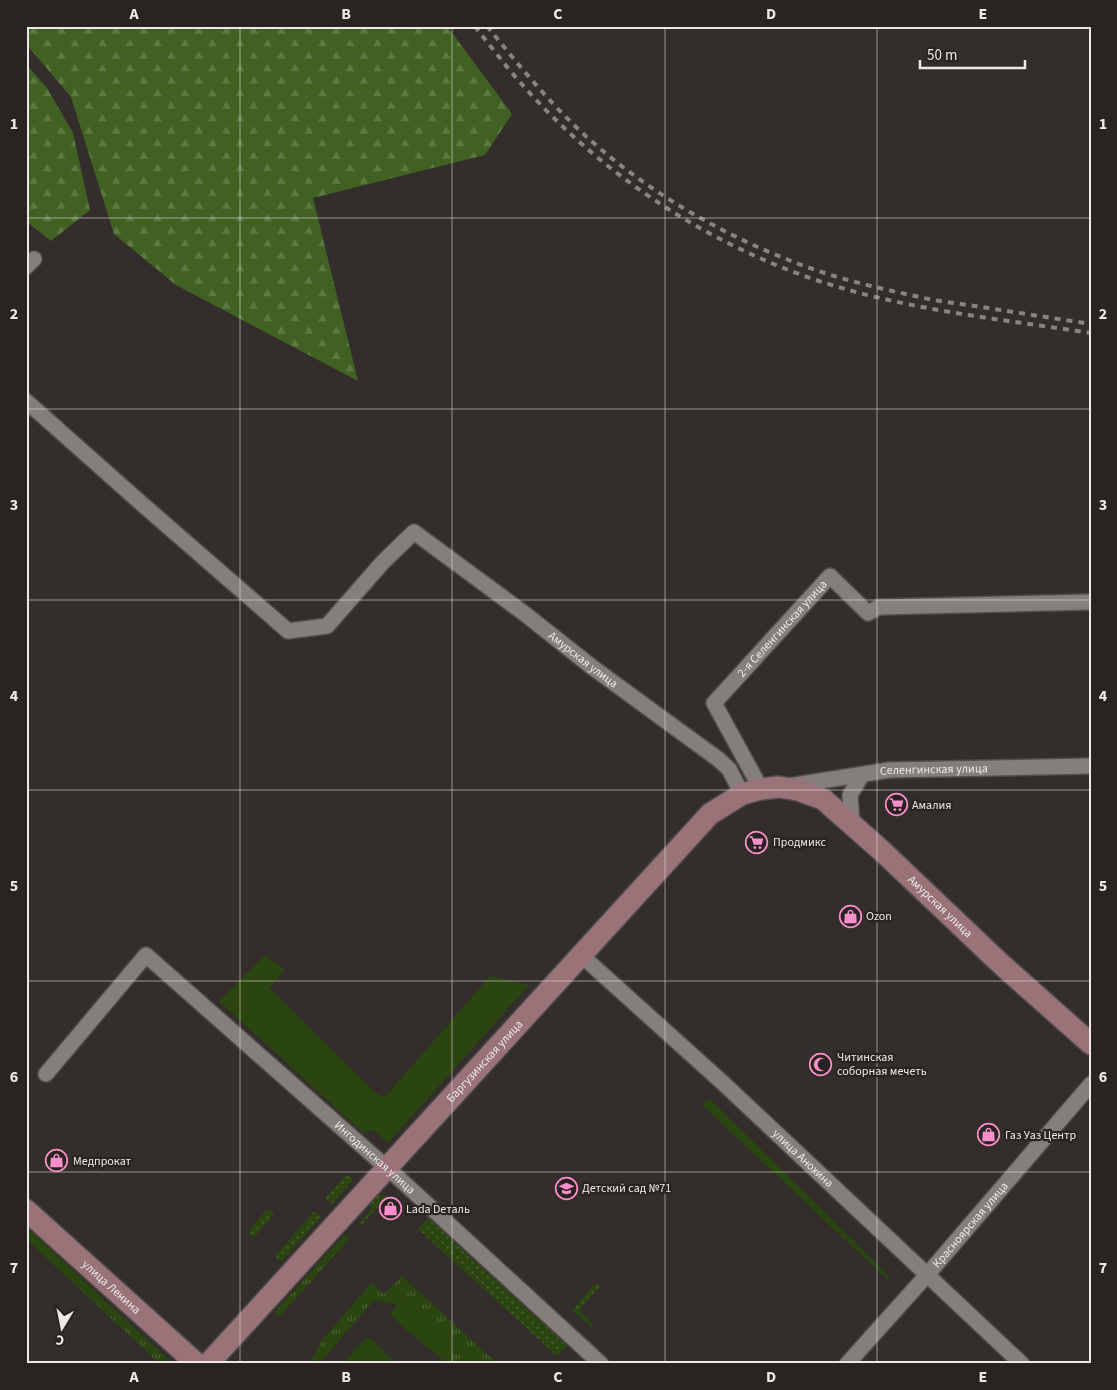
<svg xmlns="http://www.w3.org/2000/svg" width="1117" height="1390" font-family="'Source Sans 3',sans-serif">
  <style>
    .grass { fill: url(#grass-tufts) }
    .forest { fill: url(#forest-firs) }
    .park { fill: #2b4511 }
    .garden { fill: url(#garden-dots) }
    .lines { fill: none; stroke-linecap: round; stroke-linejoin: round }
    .street-casing { stroke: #514d4a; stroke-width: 18 }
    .secondary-casing { stroke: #514d4a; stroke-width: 24 }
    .street { stroke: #847f7b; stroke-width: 15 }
    .secondary { stroke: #9a7379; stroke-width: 21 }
    .rail { stroke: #898482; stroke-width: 4; stroke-dasharray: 6 6; stroke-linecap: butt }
    .grid { fill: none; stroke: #ece9e7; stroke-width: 1; stroke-opacity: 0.55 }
    .labels { text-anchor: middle; stroke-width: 4.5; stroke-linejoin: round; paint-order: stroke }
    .street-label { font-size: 12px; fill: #ece9e7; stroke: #292421 }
    .poi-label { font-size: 12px; fill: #ece9e7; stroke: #292421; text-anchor: start }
    .neatline { fill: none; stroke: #ece9e7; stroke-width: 2 }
    .grid-label { font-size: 16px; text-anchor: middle; font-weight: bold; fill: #ece9e7 }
  </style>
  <defs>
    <pattern id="grass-tufts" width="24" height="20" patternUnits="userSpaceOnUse" patternTransform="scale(1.25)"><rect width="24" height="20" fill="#2b4511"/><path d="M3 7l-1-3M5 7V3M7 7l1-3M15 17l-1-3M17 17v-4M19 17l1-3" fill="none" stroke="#4a6034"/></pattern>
    <pattern id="forest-firs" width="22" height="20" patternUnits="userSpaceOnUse" patternTransform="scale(1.25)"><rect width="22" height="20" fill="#416123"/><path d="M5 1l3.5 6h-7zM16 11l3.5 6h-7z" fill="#5d7843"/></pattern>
    <pattern id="garden-dots" width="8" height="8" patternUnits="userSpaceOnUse" patternTransform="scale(1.25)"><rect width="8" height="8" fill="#2b4511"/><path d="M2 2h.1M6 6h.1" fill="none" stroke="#4a6034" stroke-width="1.8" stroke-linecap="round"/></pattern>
  </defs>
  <rect width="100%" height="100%" fill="#332e2b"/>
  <!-- grass -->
  <g class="grass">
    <path d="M26,1227L171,1362L169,1364H160L26,1239Z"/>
    <path d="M345,1234L350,1238L279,1317L274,1313Z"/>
    <path d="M402,1276L498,1364H444L459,1346L405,1296L398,1305L374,1300L319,1364H310L322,1340L371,1283L384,1294Z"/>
  </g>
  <!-- forest -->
  <g class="forest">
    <path d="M26,26H447L512,114L485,155L313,198L358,381L176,285L114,234L71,97L26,44Z"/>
    <path d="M26,64L47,88L73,133L90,210L51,241L26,221Z"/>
  </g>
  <!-- park -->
  <g class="park">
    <path d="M265,955L285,970L269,988L377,1094L385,1097L490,976L529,985L388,1143L373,1130L363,1133L219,1001Z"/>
    <path d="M710,1099L890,1277L888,1280L702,1105Z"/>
    <path d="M405,1296L460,1346L445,1362L397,1322L390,1314Z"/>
    <path d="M370,1338L397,1364H346V1360L365,1339Z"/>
  </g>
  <!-- garden -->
  <g class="garden">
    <path d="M347,1174L353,1180L332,1204L325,1198Z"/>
    <path d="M379,1195L387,1196L361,1226L359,1224L372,1208L369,1206Z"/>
    <path d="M267,1209L274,1214L254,1238L248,1232Z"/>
    <path d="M314,1211L321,1217L281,1262L275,1256Z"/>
    <path d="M428,1218L567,1346L557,1356L418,1229Z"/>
    <path d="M596,1283L600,1286L579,1310L593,1324L591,1327L572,1310Z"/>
  </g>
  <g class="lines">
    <defs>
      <g id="street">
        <path d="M26,267L34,259"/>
        <path id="s1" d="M26,401L142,504L288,631L327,626L383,562L414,532L525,614L592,667L718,759L729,769L742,794"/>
        <path id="s2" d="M789,786L889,770L1091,766"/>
        <path id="s3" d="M761,789L714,703L830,576L868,613L879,607L1091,602"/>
        <path d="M852,824L850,795L862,775"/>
        <path id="s4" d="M581,955L723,1083L1022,1364"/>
        <path id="s5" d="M46,1074L146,955L403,1182L601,1364"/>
        <path id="s6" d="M847,1364L927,1275L1091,1084"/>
      </g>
      <g id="secondary">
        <path id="s7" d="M26,1210L197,1364"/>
        <path id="s8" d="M208,1364L710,814L742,794L761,789L779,787L798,790L823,799L882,851L1001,964L1091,1044"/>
      </g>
    </defs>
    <!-- street casing -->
    <use href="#street" class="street-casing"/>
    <!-- secondary casing -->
    <use href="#secondary" class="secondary-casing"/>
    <!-- street -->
    <use href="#street" class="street"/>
    <!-- secondary -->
    <use href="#secondary" class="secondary"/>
    <!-- rail -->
    <g class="rail">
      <path d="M475,26C484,39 494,50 503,62C585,163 696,240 819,281C907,310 1000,319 1091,333"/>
      <path d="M487,26C521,68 555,110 597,146C654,195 722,234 791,261C831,277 873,287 915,296C935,301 955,303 975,306C1013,312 1052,318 1091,324"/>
    </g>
  </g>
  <!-- grid -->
  <path class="grid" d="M240,26V1364M452,26V1364M665,26V1364M877,26V1364M26,218H1091M26,409H1091M26,600H1091M26,790H1091M26,981H1091M26,1172H1091"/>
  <!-- icons -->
  <defs>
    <symbol id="supermarket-ring" viewBox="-11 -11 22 22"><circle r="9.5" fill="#292421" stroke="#f98fca" stroke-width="1.5"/><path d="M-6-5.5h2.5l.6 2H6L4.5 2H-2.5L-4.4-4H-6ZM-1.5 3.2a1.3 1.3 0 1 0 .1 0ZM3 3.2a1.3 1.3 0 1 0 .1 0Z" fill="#f98fca"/></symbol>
    <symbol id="shop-ring" viewBox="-11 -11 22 22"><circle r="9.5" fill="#292421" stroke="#f98fca" stroke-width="1.5"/><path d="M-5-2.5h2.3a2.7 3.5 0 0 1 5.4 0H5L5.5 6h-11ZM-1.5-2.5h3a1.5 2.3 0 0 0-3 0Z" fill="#f98fca"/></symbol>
    <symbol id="mosque-ring" viewBox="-11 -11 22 22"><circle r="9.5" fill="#292421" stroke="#f98fca" stroke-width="1.5"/><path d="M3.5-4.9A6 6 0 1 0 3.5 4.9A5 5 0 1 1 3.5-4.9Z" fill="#f98fca"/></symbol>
    <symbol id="school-ring" viewBox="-11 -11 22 22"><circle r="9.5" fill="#292421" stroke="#f98fca" stroke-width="1.5"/><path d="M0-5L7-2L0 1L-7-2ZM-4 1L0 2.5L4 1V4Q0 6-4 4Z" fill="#f98fca"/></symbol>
  </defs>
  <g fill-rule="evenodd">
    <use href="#supermarket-ring" x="884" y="792" width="25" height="25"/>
    <use href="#supermarket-ring" x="744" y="830" width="25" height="25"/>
    <use href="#shop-ring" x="838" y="904" width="25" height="25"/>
    <use href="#mosque-ring" x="808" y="1052" width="25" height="25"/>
    <use href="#shop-ring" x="976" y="1122" width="25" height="25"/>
    <use href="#shop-ring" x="44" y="1148" width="25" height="25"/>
    <use href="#school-ring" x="554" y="1176" width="25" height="25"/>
    <use href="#shop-ring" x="378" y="1196" width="25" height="25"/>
  </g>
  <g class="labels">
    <!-- street labels -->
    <g class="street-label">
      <text dy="4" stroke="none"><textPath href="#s3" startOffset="199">2-я Селенгинская улица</textPath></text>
      <text dy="4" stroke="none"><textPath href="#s1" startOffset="728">Амурская улица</textPath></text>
      <text dy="4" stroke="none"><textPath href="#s2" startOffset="146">Селенгинская улица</textPath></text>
      <text dy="4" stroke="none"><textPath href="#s8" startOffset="1025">Амурская улица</textPath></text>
      <text dy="4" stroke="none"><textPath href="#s8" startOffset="410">Баргузинская улица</textPath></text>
      <text dy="4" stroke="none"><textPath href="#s5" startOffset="461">Ингодинская улица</textPath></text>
      <text dy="4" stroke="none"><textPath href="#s4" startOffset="301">улица Анохина</textPath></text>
      <text dy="4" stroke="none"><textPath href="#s6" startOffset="186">Красноярская улица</textPath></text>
      <text dy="4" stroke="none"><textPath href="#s7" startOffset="115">улица Ленина</textPath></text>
    </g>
    <!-- poi labels -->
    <g class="poi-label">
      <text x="912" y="809">Амалия</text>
      <text x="773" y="846">Продмикс</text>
      <text x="866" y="920">Ozon</text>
      <text x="837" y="1061">Читинская<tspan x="837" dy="14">соборная мечеть</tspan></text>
      <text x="1005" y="1139">Газ Уаз Центр</text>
      <text x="73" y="1165">Медпрокат</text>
      <text x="582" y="1192">Детский сад №71</text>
      <text x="406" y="1213">Lada Dеталь</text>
    </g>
  </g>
  <!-- border -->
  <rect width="1117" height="1390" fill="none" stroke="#292421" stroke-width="55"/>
  <!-- north arrow -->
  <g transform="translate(62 1328) rotate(190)" stroke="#292421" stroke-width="4" paint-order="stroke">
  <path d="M0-4L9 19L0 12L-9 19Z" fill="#ece9e7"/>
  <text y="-8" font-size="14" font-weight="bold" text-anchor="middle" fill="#ece9e7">С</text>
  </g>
  <!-- scale -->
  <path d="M920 60v8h105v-8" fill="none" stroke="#ece9e7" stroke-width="2.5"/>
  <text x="927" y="60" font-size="15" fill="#ece9e7" stroke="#292421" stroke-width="4" paint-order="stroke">50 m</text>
  <rect x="28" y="28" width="1062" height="1334" class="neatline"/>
  <g class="grid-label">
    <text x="134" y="19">A</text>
    <text x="346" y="19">B</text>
    <text x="558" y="19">C</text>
    <text x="771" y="19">D</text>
    <text x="983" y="19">E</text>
    <text x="14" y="129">1</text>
    <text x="1103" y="129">1</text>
    <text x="14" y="319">2</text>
    <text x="1103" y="319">2</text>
    <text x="14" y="510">3</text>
    <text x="1103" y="510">3</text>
    <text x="14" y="701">4</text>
    <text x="1103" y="701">4</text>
    <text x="14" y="891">5</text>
    <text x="1103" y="891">5</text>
    <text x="14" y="1082">6</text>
    <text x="1103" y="1082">6</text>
    <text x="14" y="1273">7</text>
    <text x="1103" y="1273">7</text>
    <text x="134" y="1382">A</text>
    <text x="346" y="1382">B</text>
    <text x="558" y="1382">C</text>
    <text x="771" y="1382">D</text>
    <text x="983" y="1382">E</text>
  </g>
</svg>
